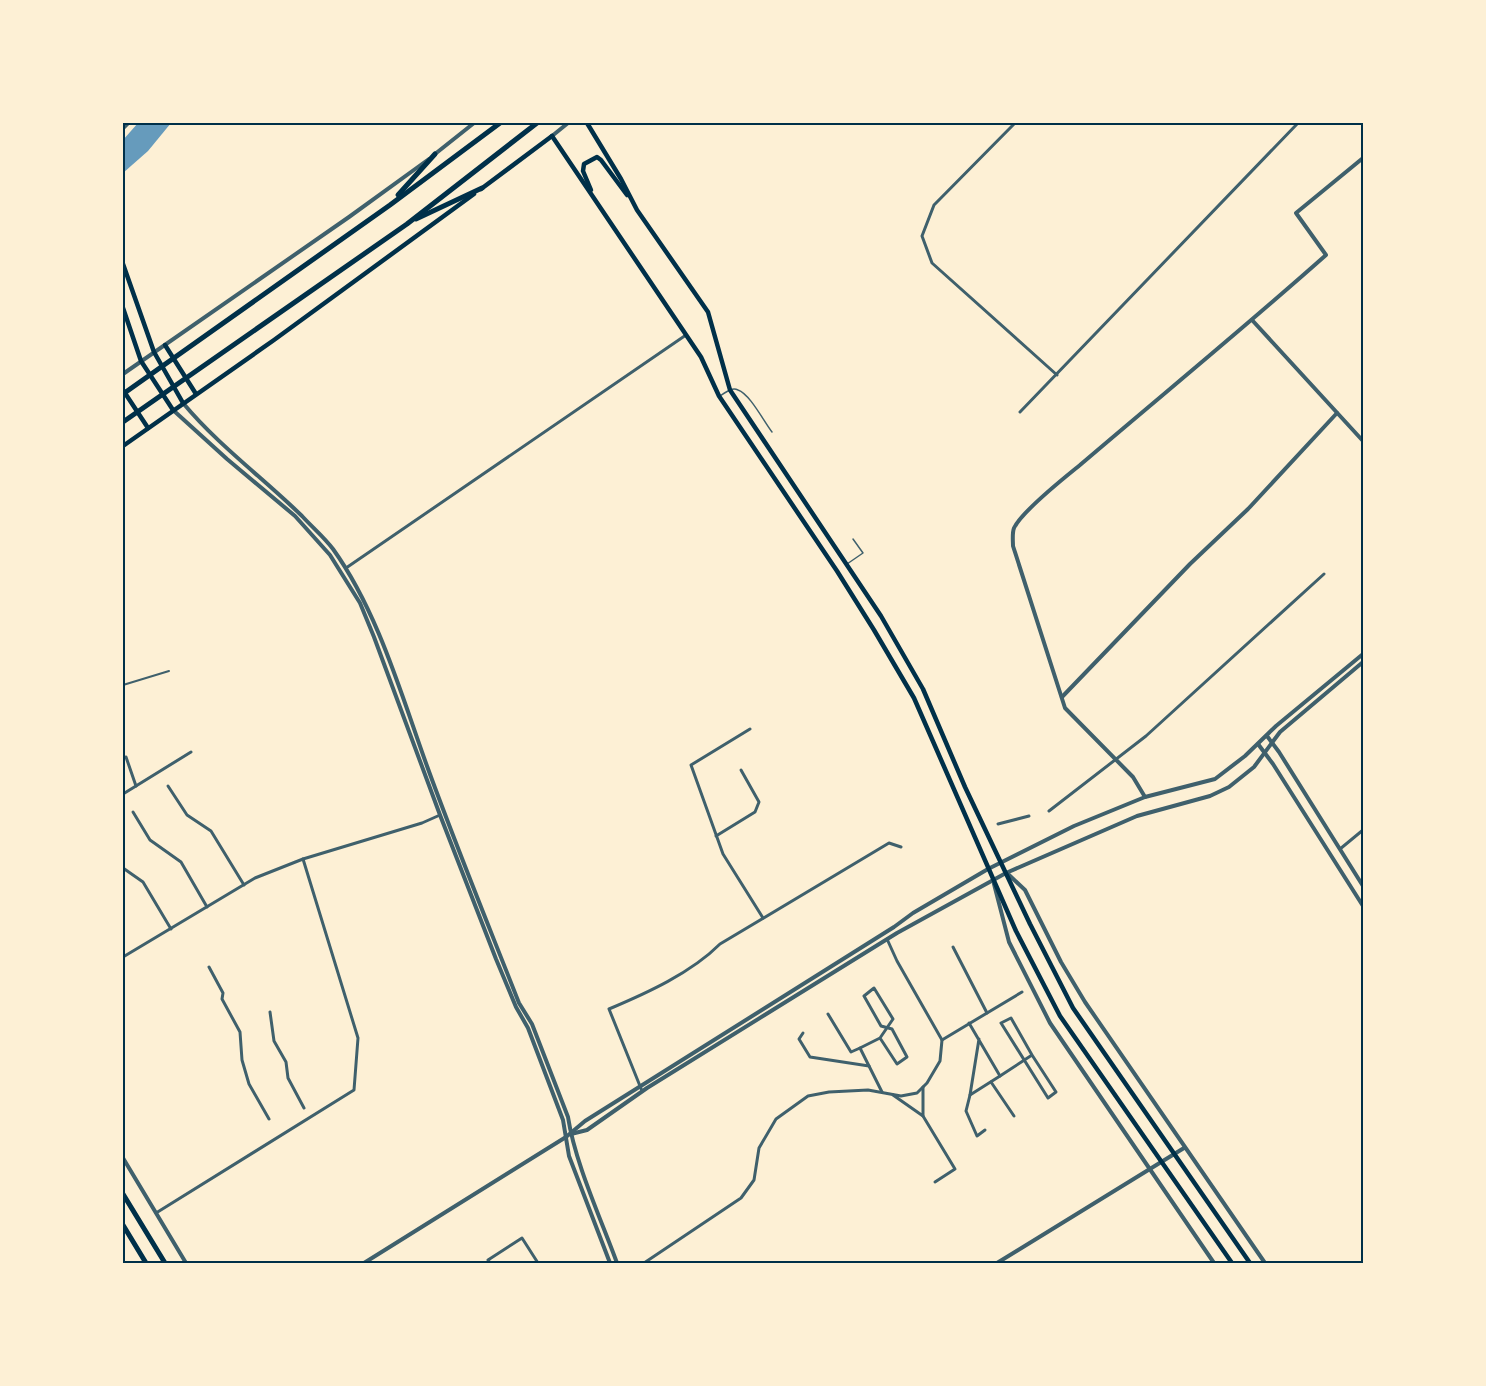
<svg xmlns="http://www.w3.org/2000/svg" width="1486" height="1386" font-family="Quicksand,sans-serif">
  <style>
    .water { fill: #669bbc }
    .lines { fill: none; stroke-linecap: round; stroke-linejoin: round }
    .service { stroke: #3f606c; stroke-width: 1.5 }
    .pedestrian { stroke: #3f606c; stroke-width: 2 }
    .minor { stroke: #3f606c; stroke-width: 3 }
    .tertiary { stroke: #3f606c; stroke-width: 4 }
    .secondary { stroke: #003049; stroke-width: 4.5 }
    .primary { stroke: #003049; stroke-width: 4.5 }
    .trunk { stroke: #003049; stroke-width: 5 }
    .neatline { fill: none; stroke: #003049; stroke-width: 2 }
  </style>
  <rect width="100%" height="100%" fill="#fdf0d5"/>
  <!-- water -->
  <path class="water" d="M138,123H171L148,151L123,173V140Z"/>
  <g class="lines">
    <!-- service -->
    <g class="service">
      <path d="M720,396C726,392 732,387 738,390C750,394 764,422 772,432"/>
      <path d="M847,564L863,553L853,539"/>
    </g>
    <!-- pedestrian -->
    <path class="pedestrian" d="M123,685L169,671"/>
    <!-- minor -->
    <g class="minor">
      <path d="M1015,123L934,205L922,236L932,263L1057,375"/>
      <path d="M123,129L129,123"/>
      <path d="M1020,412L1298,123"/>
      <path d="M346,568L686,335"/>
      <path d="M750,729L691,765L723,854L763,918"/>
      <path d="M126,757L136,786"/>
      <path d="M168,786L187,815L211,831L244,885"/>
      <path d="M123,794L191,752"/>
      <path d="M1049,811L1146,736L1324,574"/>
      <path d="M133,812L150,840L181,862L207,907"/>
      <path d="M998,824L1029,816"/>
      <path d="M716,836L755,812L759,802L741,770"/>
      <path d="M1340,849L1363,830"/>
      <path d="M123,868L143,882L171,929"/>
      <path d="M953,947L987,1013"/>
      <path d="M123,957L255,878L303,859L422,823L440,815"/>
      <path d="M209,967L223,993L222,999L240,1032L242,1060L249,1084L269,1119"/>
      <path d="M270,1012L274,1041L286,1062L288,1078L304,1108"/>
      <path d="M828,1014L851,1052L860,1048"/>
      <path d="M969,1023L1000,1076L970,1095L979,1039"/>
      <path d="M803,1033L799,1039L810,1057L869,1066"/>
      <path d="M880,1038L893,1019L874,988L864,996L881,1026L892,1029L907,1057L897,1064L880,1038L860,1048L882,1092"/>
      <path d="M942,1040L1022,992"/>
      <path d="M1000,1076L1032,1055L1056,1092L1048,1098L1001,1023L1011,1018L1032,1055"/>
      <path d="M991,1082L1014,1116"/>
      <path d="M642,1091L609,1009C647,993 691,973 720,944L889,843L901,847"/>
      <path d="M893,1095L923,1116V1087"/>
      <path d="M970,1095L966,1111L977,1136L985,1130"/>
      <path d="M923,1116L955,1169L935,1182"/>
      <path d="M156,1213L354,1090L358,1038L303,859"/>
      <path d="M490,1263L488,1260L522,1238L538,1263"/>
      <path d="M644,1263L741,1198L754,1180L759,1148L776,1119L808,1096L829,1092L868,1090L901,1096L917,1093L927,1083L940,1061L942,1040L897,961L887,939"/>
    </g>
    <!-- tertiary -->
    <g class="tertiary">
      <path d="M552,136L568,123"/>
      <path d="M435,154L474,123"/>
      <path d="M1252,320L1363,441"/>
      <path d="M123,374L349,217L429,159"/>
      <path d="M183,403C218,445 263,478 302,516C312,527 324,537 333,549C378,612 401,694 427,766C456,846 488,924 519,1003L532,1024L568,1117C575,1163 601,1219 617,1263"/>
      <path d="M173,410L227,459L295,516L330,555L360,603L374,637L440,815L496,959L516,1007L528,1028L563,1120L569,1156L610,1263"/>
      <path d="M1062,697L1190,564L1248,509L1337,413"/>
      <path d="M1267,736L1279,752L1363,886"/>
      <path d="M1258,744L1273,764L1363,906"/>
      <path d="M1145,797L1133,777L1065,708L1013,546C1013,541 1012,533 1014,528C1022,511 1064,478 1080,465C1162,395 1245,327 1326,255L1296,213L1363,158"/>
      <path d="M1008,874L1025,890L1061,962L1085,1002L1265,1263"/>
      <path d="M994,884L1009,942L1050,1023L1214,1263"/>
      <path d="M571,1134L587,1130L647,1088L897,933L1006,873L1137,816L1210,796L1229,787L1254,767L1280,732L1363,662"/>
      <path d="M123,1158L186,1263"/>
      <path d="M364,1263L566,1137L585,1121L894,927L913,913L988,869L1074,826L1145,797L1215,779L1245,756L1276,726L1363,654"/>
      <path d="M997,1263L1184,1148"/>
    </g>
    <!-- secondary -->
    <g class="secondary">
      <path d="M481,189L552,136"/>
      <path d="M123,264L154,352L183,403"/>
      <path d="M123,308L141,361L173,410"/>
      <path d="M165,345L196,394"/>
      <path d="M123,390L148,428"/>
      <path d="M123,446L274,340L474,194"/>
    </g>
    <!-- primary -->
    <g class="primary">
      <path d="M587,123L621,179L637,210L708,312L730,390L881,616L923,689L965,787L1030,924L1073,1008L1250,1263"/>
      <path d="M552,136L701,357L719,396L837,571L874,630L914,698L1016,931L1060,1016L1232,1263"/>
      <path d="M591,190L583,171L584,164L597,157L601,160L627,195"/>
    </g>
    <!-- trunk -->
    <g class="trunk">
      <path d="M398,195L435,154"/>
      <path d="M416,219L482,188"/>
      <path d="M123,394L390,205L500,123"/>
      <path d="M123,422L407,224L537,123"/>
      <path d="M123,1194L165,1263"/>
      <path d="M123,1225L146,1263"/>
    </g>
  </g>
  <!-- border -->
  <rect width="1486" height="1386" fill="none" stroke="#fdf0d5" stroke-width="249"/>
  <rect x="124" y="124" width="1238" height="1138" class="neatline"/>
</svg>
